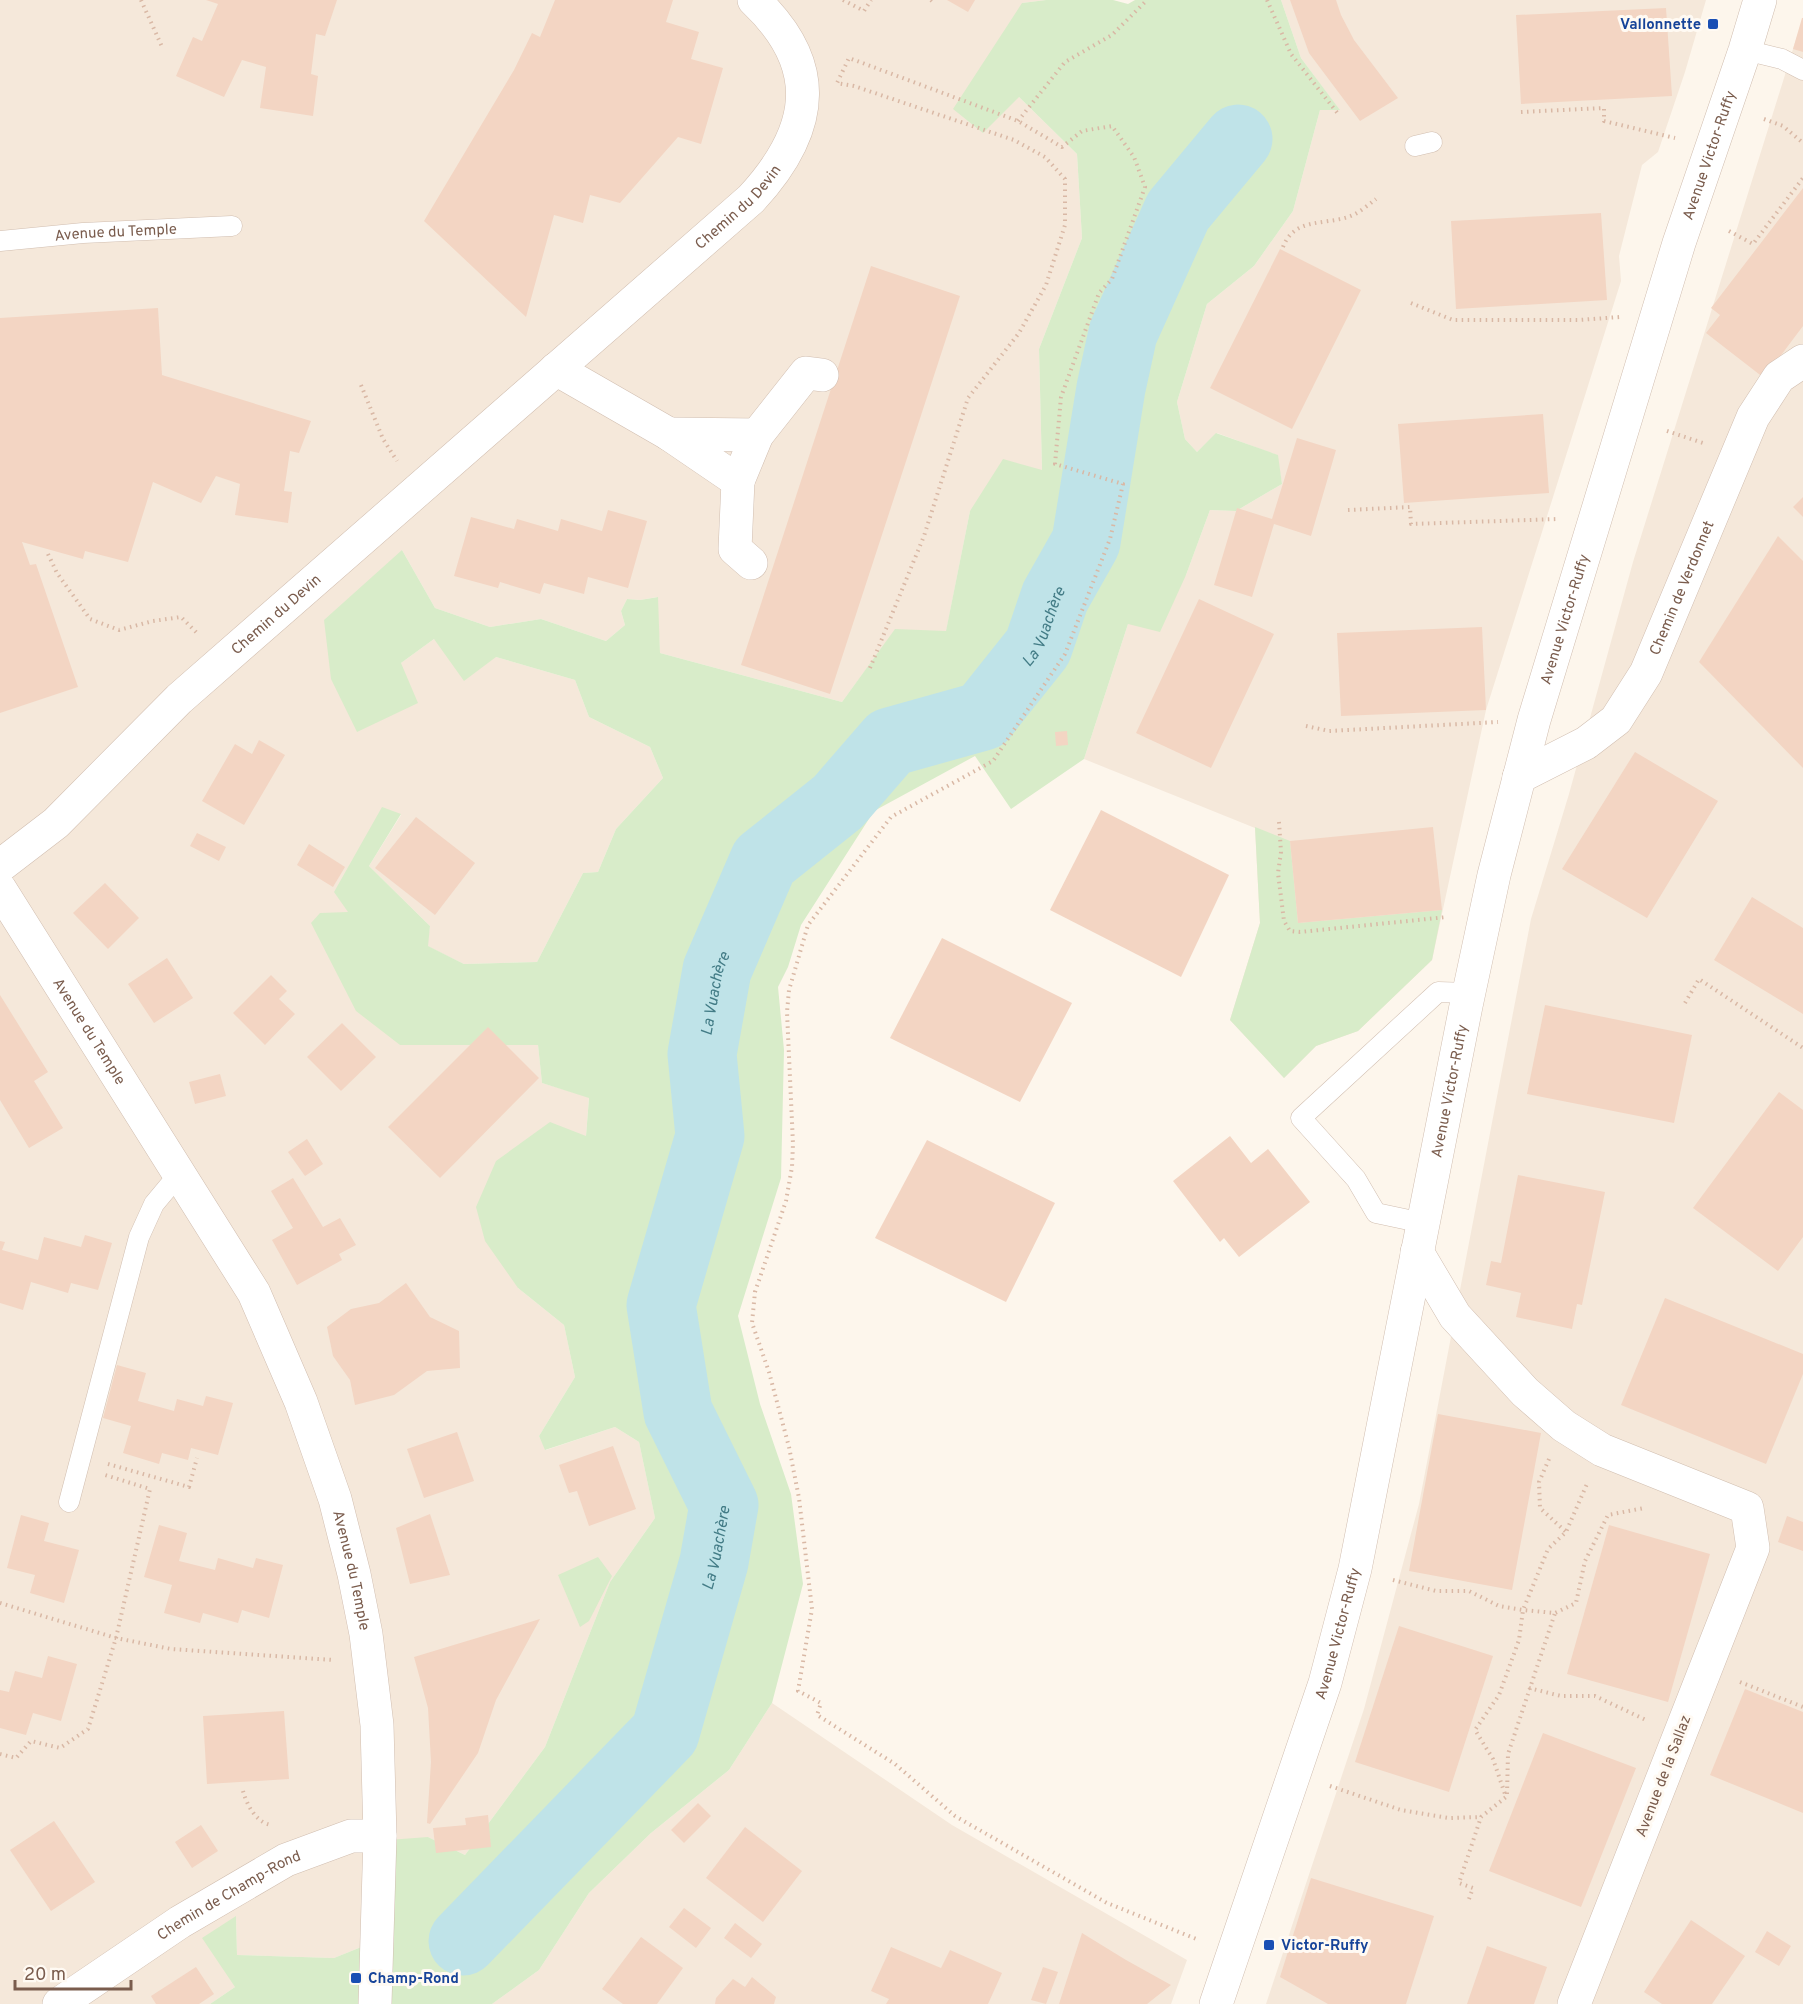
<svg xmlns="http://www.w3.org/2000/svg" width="1803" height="2004" font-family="Overpass,sans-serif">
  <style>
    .residential { fill: #f5e8da }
    .green { fill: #d8ecc9 }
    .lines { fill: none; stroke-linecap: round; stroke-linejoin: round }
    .river { stroke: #bfe3e8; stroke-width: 69 }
    .building { fill: #f3d5c3 }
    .service-casing { stroke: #d1beb0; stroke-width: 21 }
    .minor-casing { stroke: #d1beb0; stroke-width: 34 }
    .tertiary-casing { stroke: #d1beb0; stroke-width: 34 }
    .path { stroke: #d9b8a5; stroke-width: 4; stroke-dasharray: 1.5 4.5; stroke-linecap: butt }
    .service { stroke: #fff; stroke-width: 20 }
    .minor { stroke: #fff; stroke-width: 33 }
    .tertiary { stroke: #fff; stroke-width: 33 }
    .transit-dot { fill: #1a4fb4; stroke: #fffaf3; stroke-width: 2 }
    .labels { text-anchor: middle; stroke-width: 6; stroke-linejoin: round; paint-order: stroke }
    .transit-label { font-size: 15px; font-weight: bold; fill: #164399; stroke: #fffaf3; text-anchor: start }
    .street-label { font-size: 15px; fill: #7a5c4d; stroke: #fffaf3 }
    .water-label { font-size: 16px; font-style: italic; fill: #437c86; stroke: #fffaf3 }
  </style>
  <rect width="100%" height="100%" fill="#fdf6ec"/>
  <!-- residential -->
  <g class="residential">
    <path d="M0,0H1046L1022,3L1019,97L1077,154L1082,238L1039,349L1042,471L970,511L946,632L895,630L842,702L660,653L657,597L640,600L627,599L621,611L625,625L606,641L541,619L490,627L435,608L402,550L401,663L434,639L575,680L589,717L650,747L663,778L616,829L598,872L583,873L537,962L464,964L427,946L430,926L369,866L401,815L382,808L348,912L400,1045H538L542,1083L589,1097L586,1136L518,1288L564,1325L575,1377L539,1436L546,1450L615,1427L639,1442L655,1518L610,1582L545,1747L465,1855L428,1837L391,1935L334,1958L237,1955L236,1916L235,1987L210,2004H0Z"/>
    <path d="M1281,0H1706L1685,72L1658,152L1642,165L1619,256L1621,281L1486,710L1432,960L1358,1031L1316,1046L1284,1078L1230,1020L1260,923L1255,828L1084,759L1128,624L1186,575L1210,510L1236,511L1282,484L1277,455L1217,433L1197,452L1185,439L1177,402L1207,304L1254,266L1293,211L1320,110L1339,109L1301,58Z"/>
    <path d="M1803,17V2004H1266L1364,1709L1419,1504L1531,919L1569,794L1633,562Z"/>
    <path d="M772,1703L952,1825L1187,1960L1171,2004H492L539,1970L589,1893L651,1833L729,1770Z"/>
  </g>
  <!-- green -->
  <g class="green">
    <path d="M1046,0H1113L1128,4L1135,0H1281L1301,58L1340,110H1320L1293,211L1254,266L1207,304L1177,402L1185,439L1197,452L1216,433L1278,455L1282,484L1236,511L1210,510L1186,575L1160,632L1128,624L1084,759L1011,809L975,756L874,811L801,925L788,967L778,987L784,1050L781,1178L738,1316L760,1404L791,1494L803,1584L772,1703L729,1770L651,1833L589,1893L539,1970L492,2004H210L235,1987L202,1938L236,1916L237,1955L334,1958L391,1935L388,1840L428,1837L465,1855L545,1747L610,1582L655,1518L639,1442L615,1427L545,1450L539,1436L575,1377L564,1325L518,1288L485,1241L476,1207L496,1161L550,1122L586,1136L589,1098L542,1083L538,1045H400L356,1011L311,923L320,913L348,912L334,892L382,807L401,814L369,866L430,926L428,946L464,964L537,962L583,873L598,872L616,829L663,778L650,747L589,717L575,680L496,657L464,681L434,639L401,663L418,703L357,732L331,679L324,620L402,550L435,608L490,627L541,619L606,641L625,625L621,611L627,599L640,600L658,597L660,653L842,702L895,629L946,631L970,511L1003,459L1042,470L1039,349L1082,238L1077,154L1019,97L983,133L953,109L1022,3Z"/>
    <path d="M1255,827L1290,841L1298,923L1442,910L1432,960L1358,1031L1316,1046L1284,1078L1230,1020L1260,923Z"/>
    <path d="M598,1557L612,1576L589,1621L580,1627L558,1575Z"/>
  </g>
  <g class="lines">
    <!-- river -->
    <path class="river" id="s1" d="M463,1941L665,1733L714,1562L724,1505L678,1412L661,1305L710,1136L702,1054L717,970L764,861L838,802L890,742L983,716L1038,647L1055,597L1086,542L1111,388L1123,333L1178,211L1238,139"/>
  </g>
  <!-- building -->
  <g class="building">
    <path d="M206,0H337L325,36L316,34L311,74L318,76L313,116L260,108L266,67L242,60L224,97L176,76L193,37L202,41L218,4Z"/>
    <path d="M555,0H673L666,22L699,32L691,59L723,68L701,144L678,137L620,203L590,195L583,223L554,215L526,317L424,221L514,70L532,33L540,37Z"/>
    <path d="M947,0H975L968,12Z"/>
    <path d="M1290,0H1336L1341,15L1354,40L1398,98L1360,121L1309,53Z"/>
    <path d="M1666,8L1672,96L1521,104L1516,15Z"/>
    <path d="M1802,18H1803V52L1793,49Z"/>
    <path d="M1803,188V326L1764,378L1706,333L1720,315L1711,308Z"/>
    <path d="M1601,213L1607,300L1456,309L1451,221Z"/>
    <path d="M1280,249L1361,290L1292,429L1210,388Z"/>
    <path d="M871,266L960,296L830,694L741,665Z"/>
    <path d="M158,308L162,375L311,421L299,453L290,451L284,491L292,492L288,523L235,515L240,484L216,476L201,503L153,482L128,562L85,551L83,559L22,542L30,565L36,564L78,687L0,713V318Z"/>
    <path d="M1543,414L1549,493L1404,503L1398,424Z"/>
    <path d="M1297,438L1336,450L1311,536L1274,524L1252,597L1214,585L1237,508L1272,519Z"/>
    <path d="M1803,497V517L1793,507Z"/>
    <path d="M608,510L647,521L628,588L588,577L584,594L544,583L540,594L500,582L498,588L454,576L471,517L514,529L517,519L558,531L561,519L602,531Z"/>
    <path d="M1778,536L1803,561V768L1699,662Z"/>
    <path d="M1199,599L1274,634L1211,768L1136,733Z"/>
    <path d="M1482,627L1486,710L1341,716L1337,633Z"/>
    <path d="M1067,731L1068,745L1056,746L1055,732Z"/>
    <path d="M259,740L285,755L244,825L202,801L235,744L252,754Z"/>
    <path d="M1635,752L1718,801L1647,918L1562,869Z"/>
    <path d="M1101,810L1229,875L1181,977L1050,910Z"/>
    <path d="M416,817L475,863L435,915L375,868Z"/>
    <path d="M1433,827L1442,910L1298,923L1290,841Z"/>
    <path d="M197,833L226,847L219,861L190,846Z"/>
    <path d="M309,844L345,867L333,887L297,865Z"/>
    <path d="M105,883L139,918L108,949L73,913Z"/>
    <path d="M1752,897L1803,928V1014L1714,960Z"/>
    <path d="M942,938L1072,1003L1020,1102L890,1038Z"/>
    <path d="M167,958L193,998L154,1023L128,984Z"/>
    <path d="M271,975L287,991L279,999L295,1014L265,1045L233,1013Z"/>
    <path d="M0,995L48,1072L34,1081L63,1128L29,1148L0,1100Z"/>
    <path d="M1545,1005L1692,1035L1674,1123L1527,1094Z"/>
    <path d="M342,1023L376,1057L341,1091L307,1057Z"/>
    <path d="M488,1027L539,1078L440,1178L388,1127Z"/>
    <path d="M220,1074L226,1096L195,1104L189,1082Z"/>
    <path d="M1779,1092L1803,1110V1237L1778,1271L1693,1208Z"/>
    <path d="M1230,1136L1251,1163L1268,1149L1310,1202L1239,1257L1224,1238L1220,1242L1173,1181Z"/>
    <path d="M307,1139L323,1164L305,1176L288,1152Z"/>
    <path d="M927,1140L1055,1203L1006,1302L875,1238Z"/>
    <path d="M1518,1175L1605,1192L1582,1305L1577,1304L1572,1329L1516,1317L1521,1293L1486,1285L1491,1261L1501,1263Z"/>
    <path d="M293,1178L323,1227L340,1218L356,1245L339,1254L342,1260L297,1285L272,1240L293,1228L271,1191Z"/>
    <path d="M85,1235L112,1243L98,1290L71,1283L68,1293L31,1282L23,1310L0,1303V1241L5,1242L2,1250L38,1260L44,1237L81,1247Z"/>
    <path d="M406,1283L430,1317L459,1331L460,1368L427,1371L394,1395L355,1405L350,1380L333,1356L327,1327L351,1309L379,1303Z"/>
    <path d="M1665,1298L1803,1354V1374L1766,1464L1621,1405Z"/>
    <path d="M117,1365L146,1373L138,1401L174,1411L177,1399L203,1406L206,1396L233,1403L218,1455L191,1448L188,1460L162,1453L159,1464L123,1453L131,1426L103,1418Z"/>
    <path d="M1438,1414L1541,1433L1512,1590L1409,1571Z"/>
    <path d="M457,1432L474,1481L424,1498L407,1449Z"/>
    <path d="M613,1446L636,1509L589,1526L577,1491L569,1493L559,1465Z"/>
    <path d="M430,1514L450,1575L410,1584L396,1528Z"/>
    <path d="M21,1515L49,1523L44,1541L79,1550L64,1603L30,1593L35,1575L7,1568Z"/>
    <path d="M1787,1516L1803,1522V1551L1778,1542Z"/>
    <path d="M159,1525L187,1533L179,1561L215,1570L218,1558L253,1568L256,1558L283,1565L269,1618L242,1610L238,1623L203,1613L200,1623L164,1613L172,1585L144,1577Z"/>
    <path d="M1609,1525L1710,1554L1668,1702L1567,1674Z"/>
    <path d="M540,1619L496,1700L478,1753L430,1824L427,1823L431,1762L428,1708L414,1657Z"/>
    <path d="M1399,1626L1493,1656L1449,1792L1355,1762Z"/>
    <path d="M48,1656L77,1664L61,1721L33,1713L26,1735L0,1728V1690L9,1692L15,1671L42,1678Z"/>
    <path d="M1745,1689L1803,1712V1813L1710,1775Z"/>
    <path d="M284,1711L289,1779L207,1784L203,1716Z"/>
    <path d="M1543,1733L1636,1768L1581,1907L1489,1871Z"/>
    <path d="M698,1803L711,1816L684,1843L671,1830Z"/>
    <path d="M488,1815L491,1847L436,1853L433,1828L466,1825L465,1818Z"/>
    <path d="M54,1821L95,1882L51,1911L10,1850Z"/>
    <path d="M201,1825L218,1851L192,1868L175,1842Z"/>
    <path d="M745,1827L802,1871L763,1922L706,1878Z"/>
    <path d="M1311,1878L1434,1916L1406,2004H1328L1280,1977Z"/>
    <path d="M684,1908L711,1928L696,1948L669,1927Z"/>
    <path d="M1691,1920L1745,1956L1712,2004H1662L1644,1992Z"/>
    <path d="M735,1923L762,1944L751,1958L724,1938Z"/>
    <path d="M1767,1931L1791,1946L1779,1966L1755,1952Z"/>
    <path d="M1082,1933L1126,1960L1171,1985L1147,2004H1059Z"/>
    <path d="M641,1937L683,1968L657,2004H623L602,1989Z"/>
    <path d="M1487,1946L1547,1967L1534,2004H1467Z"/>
    <path d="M891,1947L941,1968L950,1950L1002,1973L988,2004H886L889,1999L871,1991Z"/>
    <path d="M196,1967L214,1994L199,2004H156L151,1996Z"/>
    <path d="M1043,1967L1058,1972L1046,2004L1031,2000Z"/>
    <path d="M752,1977L776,1997L774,2004H715L716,1998L733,1979L745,1987Z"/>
  </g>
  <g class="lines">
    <defs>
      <g id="service">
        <path d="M1745,50L1782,59L1803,70"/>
        <path d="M1415,146L1432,142"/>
        <path id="s2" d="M0,241L83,233L232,226"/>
        <path d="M1423,1223L1376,1213L1356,1179L1301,1118L1438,992L1469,993"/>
        <path d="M69,1502L139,1237L154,1204L179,1174"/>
      </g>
      <g id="minor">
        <path d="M556,369L669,434L738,481L757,435L806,373L822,375"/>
        <path d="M669,434L757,435"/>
        <path d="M738,481L735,549L751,563"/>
        <path id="s3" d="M1519,777L1586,743L1616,720L1646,673L1753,417L1779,377L1803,361"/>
        <path id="s4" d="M0,866L56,823L179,699L751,199C813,132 825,67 754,0"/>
        <path id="s5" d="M0,889L254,1293L301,1402L335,1499L354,1574L366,1634L377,1725L380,1836L375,2004"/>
        <path d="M1417,1252L1455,1316L1525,1392L1564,1426L1602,1450L1747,1508L1753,1548L1574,2004"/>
        <path id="s6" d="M59,2004L180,1922L286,1860L351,1836H380"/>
      </g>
      <g id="tertiary">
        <path id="s7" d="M1216,2004L1325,1683L1355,1569L1466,1006L1494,875L1534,720L1679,243L1745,50L1760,0"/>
      </g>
    </defs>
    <!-- service casing -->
    <use href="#service" class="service-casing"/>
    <!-- minor casing -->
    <use href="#minor" class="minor-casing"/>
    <!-- tertiary casing -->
    <use href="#tertiary" class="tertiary-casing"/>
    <!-- path -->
    <g class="path">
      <path d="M141,0L163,49"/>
      <path d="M843,0L864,11L871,0"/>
      <path d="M931,0L932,1"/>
      <path d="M1267,0L1291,54L1339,115"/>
      <path d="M1521,112L1604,108V121L1675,138"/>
      <path d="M1764,119L1783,126L1803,143"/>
      <path d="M1018,121L1065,62L1112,35L1147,0"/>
      <path d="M1729,231L1753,244L1803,178"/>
      <path d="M1283,247C1294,218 1323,225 1348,217C1358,214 1368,205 1376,199"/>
      <path d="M1411,303L1453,320H1579L1620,317"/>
      <path d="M361,385L383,439L397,461"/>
      <path d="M1667,431L1703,443"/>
      <path d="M1348,510L1410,507L1411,524L1558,519"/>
      <path d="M48,554L57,573L90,619L119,630L153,621L181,617L198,634"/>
      <path d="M870,668L924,536L968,398L1019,333L1046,285L1065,225V179L1045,157L1014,140L854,86L837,83L849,58L1018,121L1062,147L1082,131L1112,126L1134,157L1145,187L1112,279L1099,293L1061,397L1055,464L1123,484L1110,539L1065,654L993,761L891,817L808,925L789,990L787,1012L793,1144L792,1167L786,1201L755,1292L752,1323L769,1372L789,1447L799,1498L812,1609L798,1691L821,1703L817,1715L895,1764L955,1816L1107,1903L1199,1940"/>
      <path d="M1306,726L1329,731L1498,722"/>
      <path d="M1279,822L1281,852L1278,873L1284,921L1290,931L1300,932L1447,917"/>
      <path d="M1685,1003L1699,979L1803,1048"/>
      <path d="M1549,1459L1539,1482L1540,1508L1566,1532"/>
      <path d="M108,1464L189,1487L197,1458"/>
      <path d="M1393,1580L1436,1591H1469L1499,1606L1523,1610L1555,1613L1576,1603L1585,1561L1608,1515L1644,1508"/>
      <path d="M0,1603L116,1638L171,1649L333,1660"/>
      <path d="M1740,1682L1803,1707"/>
      <path d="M1529,1688L1561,1696H1595L1646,1720"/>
      <path d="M0,1754L16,1758L31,1741L60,1748L88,1729L116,1638L150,1489L105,1475"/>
      <path d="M1330,1786L1401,1810L1449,1818L1481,1817"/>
      <path d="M243,1791C247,1805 256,1823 272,1825"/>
      <path d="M1507,1794L1508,1754L1555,1613"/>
      <path d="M1469,1899L1473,1888L1459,1883L1481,1817L1506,1797L1493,1759L1475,1730L1499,1695L1519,1640L1523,1610L1548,1549L1566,1532L1587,1484"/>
    </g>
    <!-- service -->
    <use href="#service" class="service"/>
    <!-- minor -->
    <use href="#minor" class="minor"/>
    <!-- tertiary -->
    <use href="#tertiary" class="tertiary"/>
  </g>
  <!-- markers -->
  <g class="transit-dot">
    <rect x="1707" y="18" width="12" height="12" rx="3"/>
    <rect x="1263" y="1939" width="12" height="12" rx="3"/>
    <rect x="350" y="1972" width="12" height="12" rx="3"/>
  </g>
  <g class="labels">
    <!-- transit labels -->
    <g class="transit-label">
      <text x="1701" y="29" text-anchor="end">Vallonnette</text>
      <text x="1281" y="1950">Victor-Ruffy</text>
      <text x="368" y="1983">Champ-Rond</text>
    </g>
    <!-- street labels -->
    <g class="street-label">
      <text dy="5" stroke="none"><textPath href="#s7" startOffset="1916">Avenue Victor-Ruffy</textPath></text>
      <text dy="5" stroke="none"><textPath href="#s4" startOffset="990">Chemin du Devin</textPath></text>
      <text dy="5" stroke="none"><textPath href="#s2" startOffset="116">Avenue du Temple</textPath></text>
      <text dy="5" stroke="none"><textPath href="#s3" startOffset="261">Chemin de Verdonnet</textPath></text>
      <text dy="5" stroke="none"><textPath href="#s4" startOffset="374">Chemin du Devin</textPath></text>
      <text dy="5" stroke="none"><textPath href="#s7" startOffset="1430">Avenue Victor-Ruffy</textPath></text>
      <text dy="5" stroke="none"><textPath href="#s5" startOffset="168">Avenue du Temple</textPath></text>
      <text dy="5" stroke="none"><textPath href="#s7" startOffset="944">Avenue Victor-Ruffy</textPath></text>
      <text dy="5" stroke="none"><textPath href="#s5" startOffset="772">Avenue du Temple</textPath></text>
      <text dy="5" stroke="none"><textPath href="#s7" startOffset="390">Avenue Victor-Ruffy</textPath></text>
      <text transform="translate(1663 1776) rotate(-69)" y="5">Avenue de la Sallaz</text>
      <text dy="5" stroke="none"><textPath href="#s6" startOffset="202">Chemin de Champ-Rond</textPath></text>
    </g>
    <!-- water labels -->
    <g class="water-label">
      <text dy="6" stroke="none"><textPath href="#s1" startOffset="1580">La Vuachère</textPath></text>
      <text dy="6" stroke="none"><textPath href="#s1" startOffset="1058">La Vuachère</textPath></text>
      <text dy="6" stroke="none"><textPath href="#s1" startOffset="482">La Vuachère</textPath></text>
    </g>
  </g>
  <!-- scale -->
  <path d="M15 1980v9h116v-9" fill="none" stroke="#7a5c4d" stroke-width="3"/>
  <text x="24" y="1980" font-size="18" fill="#7a5c4d" stroke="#fffaf3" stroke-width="4.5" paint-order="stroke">20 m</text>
</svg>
